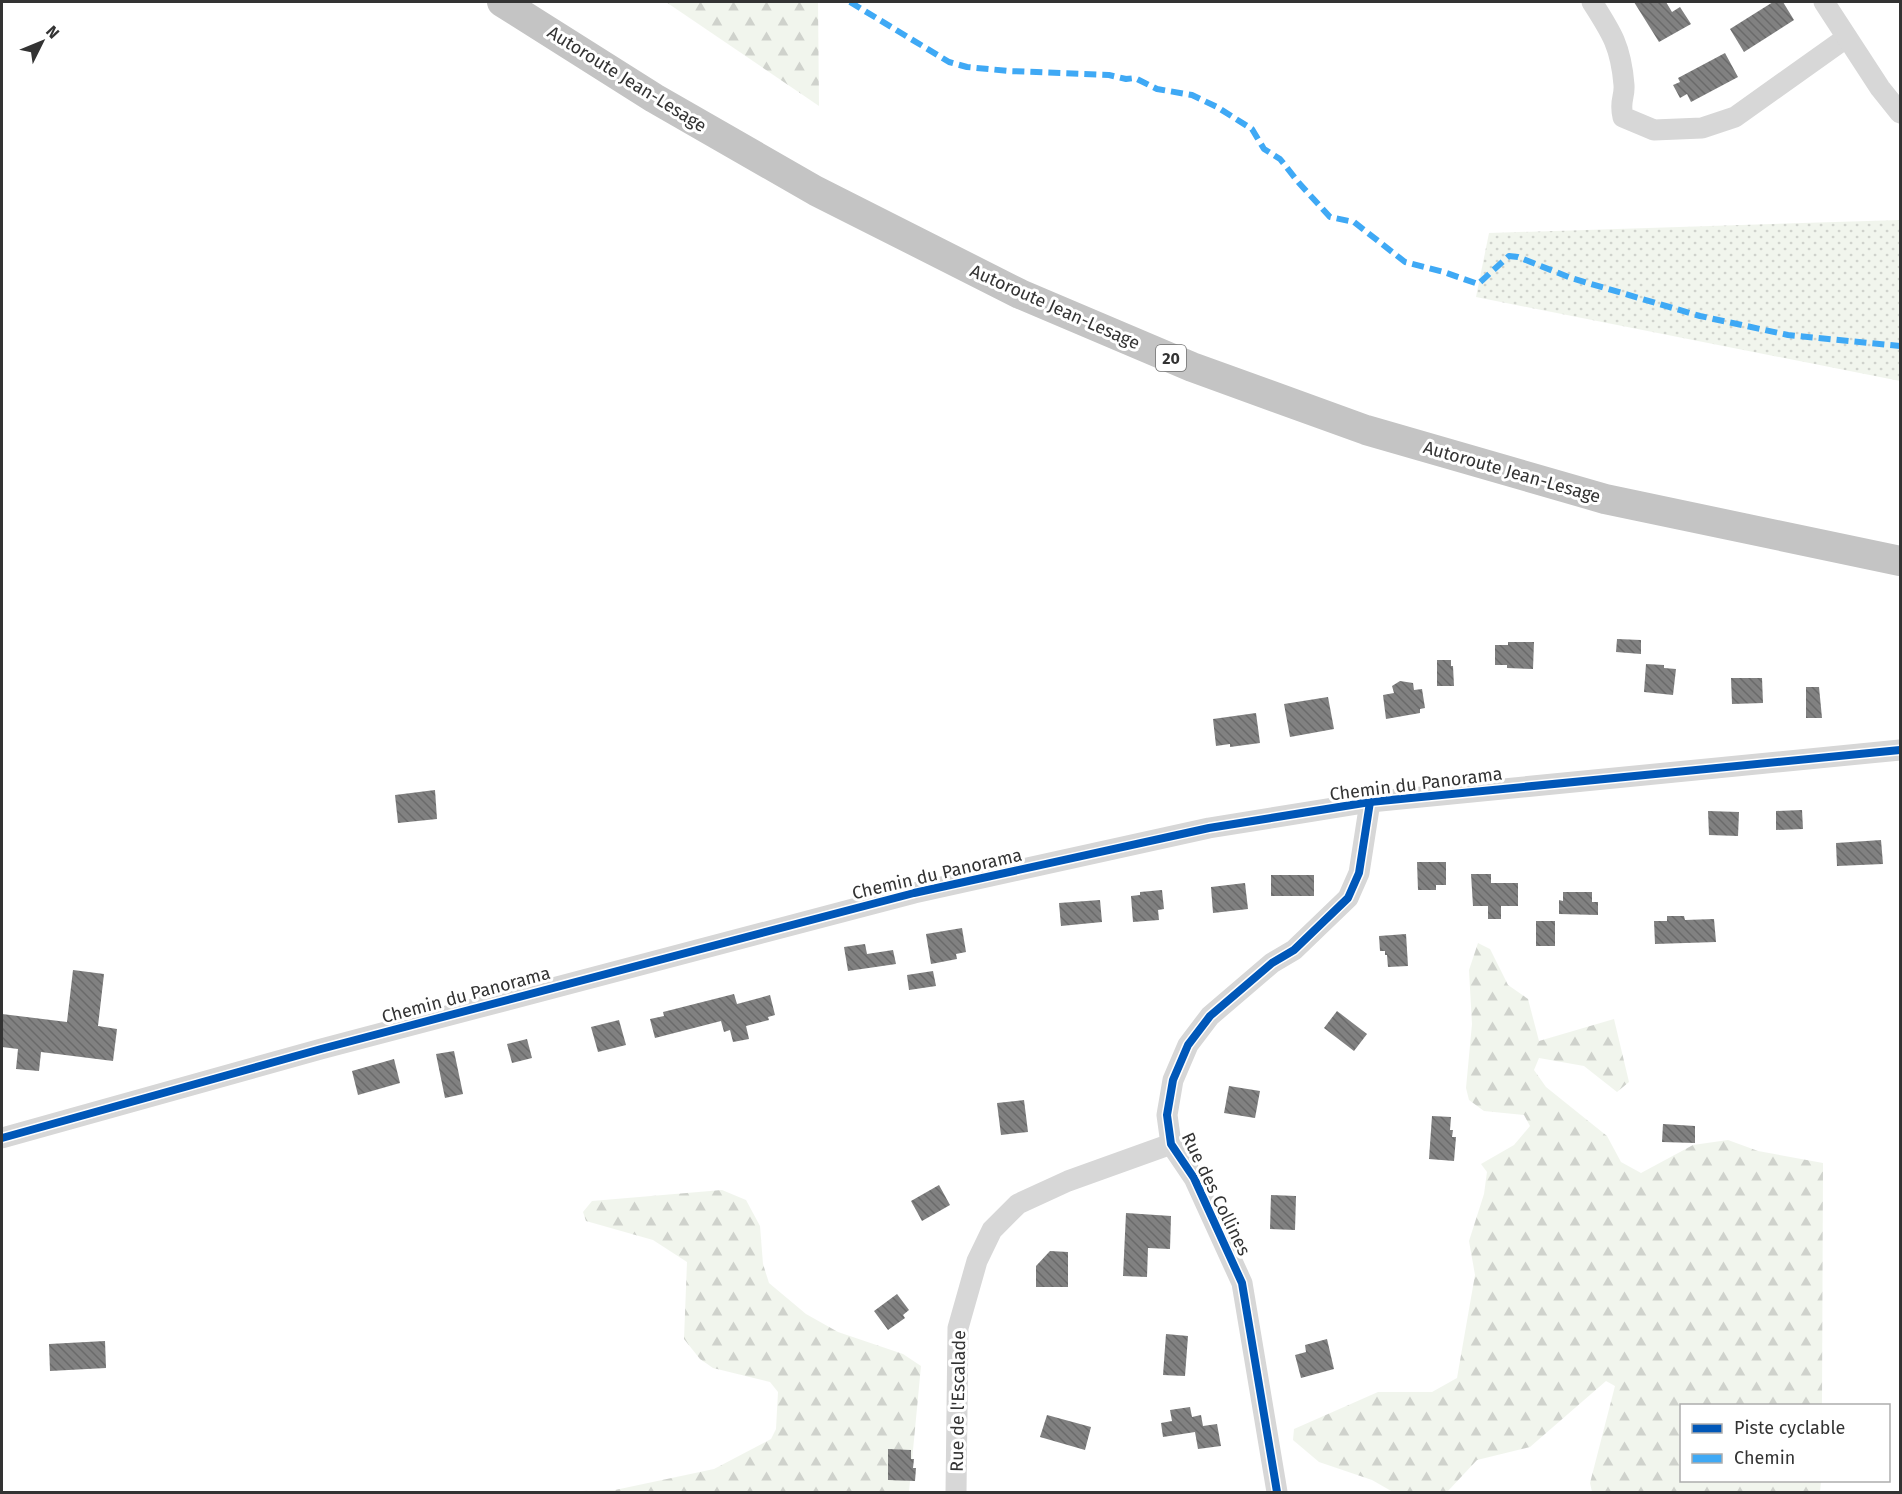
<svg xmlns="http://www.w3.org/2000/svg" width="1902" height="1494" font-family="'Fira Sans',sans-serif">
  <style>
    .green { fill: url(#green-dots) }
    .forest { fill: url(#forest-firs) }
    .building { fill: url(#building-back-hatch) }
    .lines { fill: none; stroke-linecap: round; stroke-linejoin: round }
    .minor { stroke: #d7d7d7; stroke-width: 21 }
    .highway { stroke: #c4c4c4; stroke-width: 30 }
    .quiet { stroke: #3fa9f5; stroke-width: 6; stroke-dasharray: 12 6; stroke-linecap: butt }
    .cycleway-casing { stroke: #fff; stroke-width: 11 }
    .cycleway { stroke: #0057b8; stroke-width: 8 }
    .labels { text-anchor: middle; stroke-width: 6; stroke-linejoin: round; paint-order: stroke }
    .shield { fill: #fff; stroke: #707070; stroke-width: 1.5 }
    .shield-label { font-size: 16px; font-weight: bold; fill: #333 }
    .street-label { font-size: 18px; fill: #333; stroke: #fff }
  </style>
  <defs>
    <pattern id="green-dots" width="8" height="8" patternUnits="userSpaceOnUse" patternTransform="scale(1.5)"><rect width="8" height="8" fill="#f1f5ed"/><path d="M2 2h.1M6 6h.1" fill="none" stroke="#cfd2cc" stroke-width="1.8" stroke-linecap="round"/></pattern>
    <pattern id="forest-firs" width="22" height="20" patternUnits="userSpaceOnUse" patternTransform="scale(1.5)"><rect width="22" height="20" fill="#f1f5ed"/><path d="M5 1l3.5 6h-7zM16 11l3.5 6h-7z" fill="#cfd2cc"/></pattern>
    <pattern id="building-back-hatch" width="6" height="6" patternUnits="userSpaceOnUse" patternTransform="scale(1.5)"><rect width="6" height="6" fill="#818181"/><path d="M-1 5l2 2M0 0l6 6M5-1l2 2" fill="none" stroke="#6a6a6a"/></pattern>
  </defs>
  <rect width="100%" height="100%" fill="#fff"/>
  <!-- green -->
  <path class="green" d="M1900,220V381L1476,297L1489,233Z"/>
  <!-- forest -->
  <g class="forest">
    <path d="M666,2H818L819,106Z"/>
    <path d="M1478,943L1490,949L1508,985L1528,999L1539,1041L1614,1019L1629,1082L1617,1092L1584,1066L1539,1058L1534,1070L1546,1087L1607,1136L1621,1162L1641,1173L1693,1145L1728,1140L1758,1151L1823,1163L1822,1405L1682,1406V1480L1821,1481L1820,1492H1592L1590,1483L1615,1386L1606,1381L1530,1447L1477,1460L1447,1492H1393L1372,1480L1319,1462L1293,1440L1294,1429L1378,1392H1432L1457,1378L1475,1275L1469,1241L1484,1194L1487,1172L1481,1164L1514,1145L1530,1126L1524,1115L1484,1111L1469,1100L1466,1088L1472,1024L1469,970Z"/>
    <path d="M722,1190L746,1200L760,1226L763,1264L769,1283L806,1314L838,1332L903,1354L921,1366L909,1492H551L615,1490L714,1469L771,1439L776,1429L778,1392L770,1382L713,1368L700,1359L684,1339L687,1262L653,1240L586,1221L583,1212L592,1201Z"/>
  </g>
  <!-- building -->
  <g class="building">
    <path d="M1634,2H1666L1672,12L1680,7L1691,24L1659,42Z"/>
    <path d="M1773,2H1783L1794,20L1744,52L1730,29Z"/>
    <path d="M1725,53L1738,77L1691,102L1687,94L1680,98L1673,85L1680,82L1678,78Z"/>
    <path d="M1617,639L1641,640V654L1616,652Z"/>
    <path d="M1508,642H1534L1533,669L1507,668V665H1495V645H1508Z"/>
    <path d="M1437,660H1451V666H1453L1454,686H1437Z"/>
    <path d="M1646,664L1664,665V668L1676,669L1673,695L1644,692Z"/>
    <path d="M1731,678H1762L1763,703L1732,704Z"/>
    <path d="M1400,681L1413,683L1414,690L1422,689L1425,708L1420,709V713L1386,719L1383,695L1394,693L1392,686Z"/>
    <path d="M1806,687H1819L1822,718H1806Z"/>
    <path d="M1328,697L1334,729L1290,737L1284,704Z"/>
    <path d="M1256,713L1260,743L1230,747V744L1216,746L1213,719Z"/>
    <path d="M435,790L437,819L398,823L395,795Z"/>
    <path d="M1802,810L1803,829L1776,830V811Z"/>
    <path d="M1708,811L1739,812L1738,836L1709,835Z"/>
    <path d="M1881,840L1883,864L1837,866L1836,843Z"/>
    <path d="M1417,862H1446V885H1436V890H1418Z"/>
    <path d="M1471,874H1491V883H1518V906H1501V919H1488V906H1473Z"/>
    <rect x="1271" y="875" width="43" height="21"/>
    <path d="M1245,883L1248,909L1213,913L1211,887Z"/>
    <path d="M1162,890L1164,909L1158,910L1159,920L1133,922L1131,896L1140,895V892Z"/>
    <path d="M1563,892H1592V902H1598V915L1559,914V900L1563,901Z"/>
    <path d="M1100,900L1102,922L1061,926L1059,903Z"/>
    <path d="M1667,916H1684L1685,920L1714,919L1716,942L1655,944L1654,921H1667Z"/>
    <rect x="1536" y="921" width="19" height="25"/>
    <path d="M962,928L966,952L956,954L957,959L931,964L926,934Z"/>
    <path d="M1406,934L1408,966L1388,967L1387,955H1385V951H1380L1379,936Z"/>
    <path d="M865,944L867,954L893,950L896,964L848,971L844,947Z"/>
    <path d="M73,970L104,974L98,1026L117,1029L113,1061L41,1052L39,1071L16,1069L18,1049L2,1047V1014L67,1022Z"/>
    <path d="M933,971L936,986L909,990L907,975Z"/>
    <path d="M734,994L737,1004L770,995L775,1015L768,1017L769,1020L746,1026L749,1039L733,1042L730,1030L724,1032L721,1021L655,1038L650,1019L664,1016L663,1012Z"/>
    <path d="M1337,1011L1367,1034L1354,1051L1324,1028Z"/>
    <path d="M619,1020L626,1045L598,1052L591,1027Z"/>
    <path d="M527,1039L532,1058L512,1063L507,1044Z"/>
    <path d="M454,1051L463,1094L445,1098L436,1054Z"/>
    <path d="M394,1059L400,1083L358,1095L352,1071Z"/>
    <path d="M1229,1086L1260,1091L1255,1118L1224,1113Z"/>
    <path d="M1024,1100L1028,1132L1001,1135L997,1103Z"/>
    <path d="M1432,1116L1451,1117L1450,1130H1453L1452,1137H1456L1454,1161L1429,1159Z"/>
    <path d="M1663,1124L1695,1126V1143L1662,1142Z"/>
    <path d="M939,1185L950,1205L922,1221L911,1201Z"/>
    <path d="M1271,1195L1296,1196L1295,1230L1270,1229Z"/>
    <path d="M1126,1213L1171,1216L1170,1249L1148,1248L1147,1277L1123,1276Z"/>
    <path d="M1050,1251L1068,1252V1287H1036V1266Z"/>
    <path d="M897,1294L909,1310L903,1315L905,1318L888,1330L874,1311Z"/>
    <path d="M1166,1334L1188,1336L1185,1376L1163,1375Z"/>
    <path d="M1327,1339L1334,1369L1301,1378L1295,1355L1306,1352L1305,1345Z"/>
    <path d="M105,1341L106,1368L50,1371L49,1344Z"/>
    <path d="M1190,1407L1192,1417L1201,1415L1203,1426L1217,1424L1221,1446L1198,1449L1195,1432L1163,1437L1161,1423L1172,1421L1170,1410Z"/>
    <path d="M1047,1415L1091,1427L1085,1450L1040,1437Z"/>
    <path d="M888,1449L911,1450V1459H914L913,1468H916L915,1481L888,1480Z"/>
  </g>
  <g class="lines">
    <!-- minor -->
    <g class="minor">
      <path d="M1592,2C1612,33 1621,47 1624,85C1625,98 1619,100 1623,117L1654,130L1702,128L1735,117L1846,38"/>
      <path d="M1824,2L1880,88L1900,113"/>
      <path d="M2,1138L321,1049L914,893L1209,828L1370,802L1900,750"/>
      <path d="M956,1492L958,1328L977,1261L992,1230L1018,1204L1068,1181L1171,1144"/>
      <path d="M1277,1492L1242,1283L1194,1178L1171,1144L1167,1115L1173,1080L1188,1045L1210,1016L1272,963L1294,950L1348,898L1359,873L1370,802"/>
    </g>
    <!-- highway -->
    <path class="highway" d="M502,2L654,98L816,191L1020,294L1192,367L1366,430L1605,499L1900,561"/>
    <!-- quiet -->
    <path class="quiet" d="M850,2L949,62L967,67L1009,71L1109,75L1126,79L1135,78L1157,89L1192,95L1217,107L1252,129L1264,149L1280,159L1299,183L1330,217L1354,222L1405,262L1444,272L1478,284L1509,256L1518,257L1571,278L1700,316L1788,335L1900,346"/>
    <defs>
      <g id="cycleway">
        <path d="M2,1138L321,1049L914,893L1209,828L1370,802L1900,750"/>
        <path d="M1277,1492L1242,1283L1194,1178L1171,1144L1167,1115L1173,1080L1188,1045L1210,1016L1272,963L1294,950L1348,898L1359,873L1370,802"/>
      </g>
    </defs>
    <!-- cycleway casing -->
    <use href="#cycleway" class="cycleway-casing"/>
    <!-- cycleway -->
    <use href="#cycleway" class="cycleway"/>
  </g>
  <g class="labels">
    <!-- shield labels -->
    <rect class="shield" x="1156" y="345" width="30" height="26" rx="4.5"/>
    <g class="shield-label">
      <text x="1171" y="364">20</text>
    </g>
    <!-- street labels -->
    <g class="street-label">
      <text transform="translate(627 79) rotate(32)" y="6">Autoroute Jean-Lesage</text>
      <text transform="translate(1055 307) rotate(24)" y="6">Autoroute Jean-Lesage</text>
      <text transform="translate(1512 472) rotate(16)" y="6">Autoroute Jean-Lesage</text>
      <text transform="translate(1416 784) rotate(-7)" y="6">Chemin du Panorama</text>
      <text transform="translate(937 874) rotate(-13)" y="6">Chemin du Panorama</text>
      <text transform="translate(466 995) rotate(-15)" y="6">Chemin du Panorama</text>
      <text transform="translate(1216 1194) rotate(64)" y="6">Rue des Collines</text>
      <text transform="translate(958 1401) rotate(-89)" y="6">Rue de l'Escalade</text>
    </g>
  </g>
  <!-- border -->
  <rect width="1902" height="1494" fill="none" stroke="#333333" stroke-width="6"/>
  <!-- legend -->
  <rect x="1680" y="1404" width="210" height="78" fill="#ffffff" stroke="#adadad" stroke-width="1.5"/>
  <rect x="1692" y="1424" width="30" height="9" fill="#0057b8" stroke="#adadad" stroke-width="1.5"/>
  <text x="1734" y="1434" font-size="18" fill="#333333">Piste cyclable</text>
  <rect x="1692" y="1454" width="30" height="9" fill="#3fa9f5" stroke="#adadad" stroke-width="1.5"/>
  <text x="1734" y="1464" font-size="18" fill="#333333">Chemin</text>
  <!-- north arrow -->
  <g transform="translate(42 42) rotate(47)" stroke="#ffffff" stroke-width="4.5" paint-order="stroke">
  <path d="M0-4.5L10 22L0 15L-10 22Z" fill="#333333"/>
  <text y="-9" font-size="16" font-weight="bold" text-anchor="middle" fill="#333333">N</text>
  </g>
</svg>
